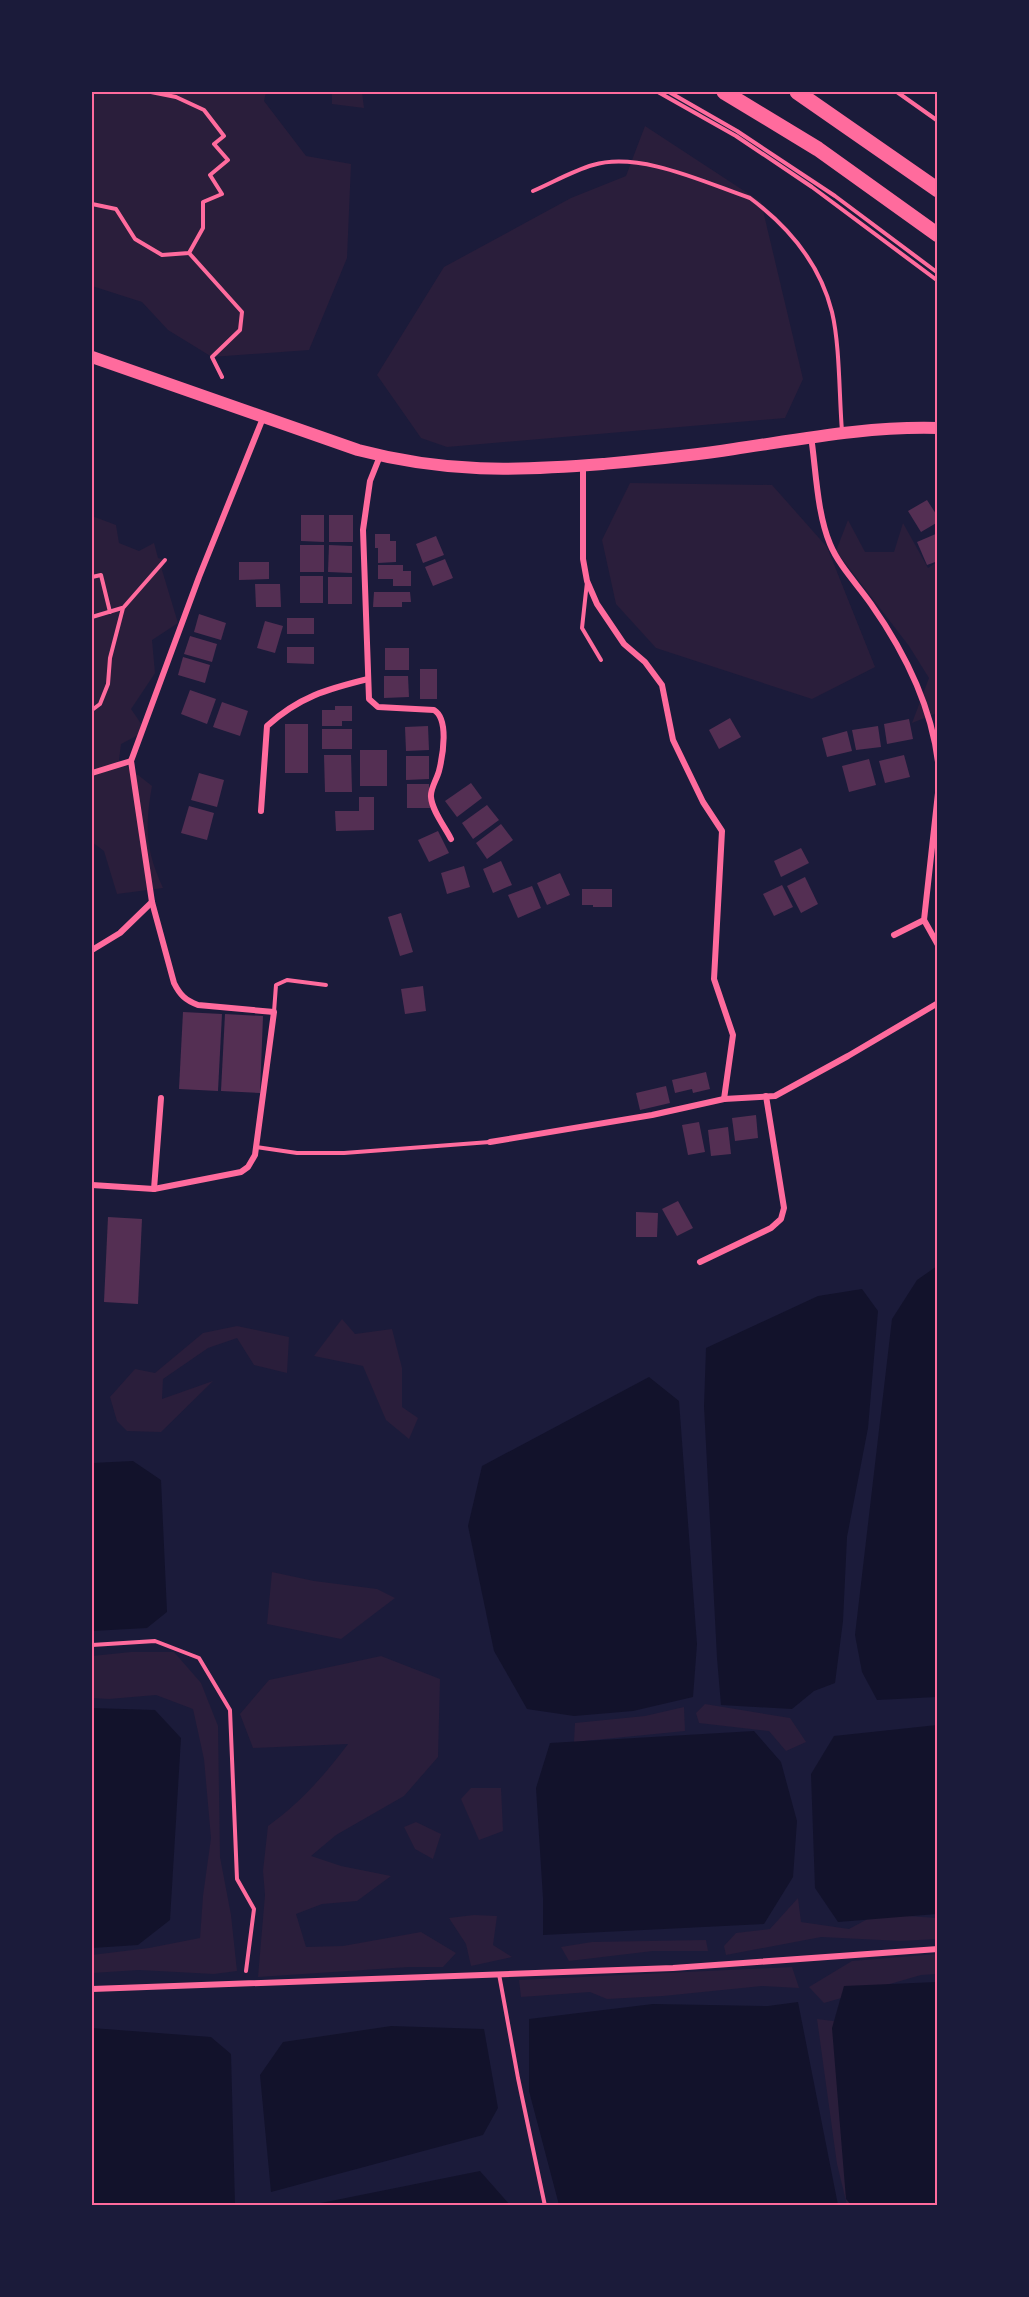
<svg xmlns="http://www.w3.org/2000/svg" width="1029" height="2297" font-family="Arial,sans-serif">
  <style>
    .green { fill: #2a1e3b }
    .water { fill: #12122b }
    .building { fill: #542f53 }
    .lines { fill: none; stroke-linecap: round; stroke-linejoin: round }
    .path { stroke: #ff6b9d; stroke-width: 4 }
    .service { stroke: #ff6b9d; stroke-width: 4 }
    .minor { stroke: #ff6b9d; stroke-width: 6 }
    .secondary { stroke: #ff6b9d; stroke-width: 12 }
    .motorway { stroke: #ff6b9d; stroke-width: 15 }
    .neatline { fill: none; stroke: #ff6b9d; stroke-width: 2 }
  </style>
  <rect width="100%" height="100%" fill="#1b1b3a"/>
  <!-- green -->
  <g class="green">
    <path d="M92,92H266L264,101L306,156L351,164L347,258L309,350L212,357L168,330L142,302L92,286Z"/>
    <path d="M332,92H362L364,108L332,104Z"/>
    <path d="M645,126L761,202L803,379L785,418L447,447L421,438L377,375L444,267L571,198L626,176Z"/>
    <path d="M630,483L772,485L827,547L875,667L812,699L656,648L616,604L602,540Z"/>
    <path d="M92,516L116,525L119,543L139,551L154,543L158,558L165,560L162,570L178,623L152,640L155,673L131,709L146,731L121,744L119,760L152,786C145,827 145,849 163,888L117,894L104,851L92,842Z"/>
    <path d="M848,520L865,552H894L903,523L928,568L937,562V713L912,723L929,678L909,646L836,551Z"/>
    <path d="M342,1319L355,1334L392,1329L402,1368V1407L418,1418L409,1439L386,1420L363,1366L314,1356Z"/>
    <path d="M237,1326L289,1337L287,1373L254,1365L237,1338L208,1348L163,1379L162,1399L213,1381L161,1432L127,1431L117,1421L110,1397L135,1369L155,1373L203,1333Z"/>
    <path d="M272,1572L314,1581L377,1589L395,1598L341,1639L267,1624Z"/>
    <path d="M131,1652H174L201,1683L218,1726L220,1857L231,1915L237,1971L214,1974L139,1970L92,1973V1955L149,1948L200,1938L203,1896L211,1838L204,1759L193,1709L156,1695L109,1699L92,1698V1656Z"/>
    <path d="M381,1656L440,1679L438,1757L404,1796L336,1835L311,1856L341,1866L391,1876L357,1901L322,1904L296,1914L306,1947L343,1946L421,1932L456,1953L443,1967H409L258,1977L265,1895L263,1871L268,1826C300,1803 324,1776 348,1744L253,1748L240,1714L269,1680Z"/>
    <path d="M705,1704L790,1718L806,1742L786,1751L769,1731L699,1723L696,1713Z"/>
    <path d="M684,1707L685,1731L574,1742L575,1723L645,1716Z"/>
    <path d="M471,1788H501L503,1831L479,1840L461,1799Z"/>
    <path d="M416,1822L441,1834L433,1859L415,1849L404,1827Z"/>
    <path d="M798,1898L801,1922L849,1929L877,1914L937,1918V1939L901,1941L821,1937L726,1955L724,1946L736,1933L770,1929Z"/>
    <path d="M474,1915L497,1916L493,1945L512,1957L471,1966L466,1944L449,1918Z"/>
    <path d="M706,1940L708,1951H653L569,1961L561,1947L592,1942Z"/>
    <path d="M937,1954V1974L921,1975L824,2003L809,1987L852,1961Z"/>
    <path d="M792,1967L799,1988L762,1986L663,1996L607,1999L590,1992L521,1997L519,1980Z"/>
    <path d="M817,2019L849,2023L865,2205H847L837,2164Z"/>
  </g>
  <!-- water -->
  <g class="water">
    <path d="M937,1266V1697L877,1700L862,1672L855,1635L892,1319L917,1280Z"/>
    <path d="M862,1289L878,1311L868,1428L847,1537L843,1621L835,1683L814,1691L792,1709L721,1705L717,1658L704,1406L706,1348L818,1296Z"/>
    <path d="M649,1377L679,1401L697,1644L693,1697L633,1711L574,1716L527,1709L494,1651L468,1526L482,1466Z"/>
    <path d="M133,1461L161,1480L167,1612L147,1628L92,1631V1463Z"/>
    <path d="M92,1708L155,1710L181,1738L170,1920L138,1945L92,1948Z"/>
    <path d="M937,1725V1914L838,1922L815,1888L811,1774L834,1736Z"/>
    <path d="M754,1731L781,1762L797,1821L793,1877L764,1924L543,1935V1898L536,1788L550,1743Z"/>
    <path d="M937,1982V2205H851L846,2199L832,2028L844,1986Z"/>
    <path d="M798,2002L838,2205H559L529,2091V2019L653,2004L768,2006Z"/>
    <path d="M391,2026L484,2029L498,2108L483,2135L271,2192L260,2075L283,2042Z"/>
    <path d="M92,2028L211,2037L231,2054L235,2205H92Z"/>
    <path d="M480,2171L510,2205H311Z"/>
  </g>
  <!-- building -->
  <g class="building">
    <path d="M927,500L938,517V522L921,532L908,511Z"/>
    <path d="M301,515H324V542L301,541Z"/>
    <rect x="329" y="515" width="24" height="27"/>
    <path d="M938,533V561L927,565L917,542Z"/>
    <path d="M375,534H390V541H396V562L378,563V548H375Z"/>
    <path d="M436,536L444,555L423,563L416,544Z"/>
    <rect x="300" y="545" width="24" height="27"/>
    <path d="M329,545L352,546V573L328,572Z"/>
    <path d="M445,559L453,578L433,586L425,567Z"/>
    <path d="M239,562H269V579L239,580Z"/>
    <path d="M378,565H403V571H411V586H393V579H378Z"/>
    <rect x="300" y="576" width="23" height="27"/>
    <rect x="328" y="577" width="24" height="27"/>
    <path d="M255,584H280L281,607H256Z"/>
    <path d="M374,592H410L411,602H402V607H373Z"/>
    <path d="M199,614L226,623L221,640L194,632Z"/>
    <rect x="287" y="618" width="27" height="16"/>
    <path d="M265,621L283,626L275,653L257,648Z"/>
    <path d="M190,636L217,644L212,662L184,654Z"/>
    <path d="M287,647H314V664L287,663Z"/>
    <rect x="385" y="648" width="24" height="22"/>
    <path d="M183,657L210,665L205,683L178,675Z"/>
    <rect x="420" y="669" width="17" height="30"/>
    <path d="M384,676H408L409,697L384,698Z"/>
    <path d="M190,690L216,699L207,724L181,714Z"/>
    <path d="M222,702L248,711L240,736L213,727Z"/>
    <path d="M335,706H352V721H342V726H322V710H335Z"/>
    <path d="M730,718L741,737L719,749L709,730Z"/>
    <path d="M909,719L913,739L887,744L884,724Z"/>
    <rect x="285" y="724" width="23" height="49"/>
    <path d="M428,726L429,750L406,751L405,727Z"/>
    <path d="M878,726L881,747L856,750L852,730Z"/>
    <rect x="322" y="729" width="30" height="20"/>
    <path d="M847,731L852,751L827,757L822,738Z"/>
    <rect x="360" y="750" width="27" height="36"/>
    <path d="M324,755H351L352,792H325Z"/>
    <path d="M904,755L910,777L885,783L879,761Z"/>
    <path d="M406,756H429V779L406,780Z"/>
    <path d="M869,759L876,785L849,792L842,766Z"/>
    <path d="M199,773L224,780L217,807L191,800Z"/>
    <path d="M471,783L482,798L457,817L445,801Z"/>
    <path d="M407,784H429L430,808H407Z"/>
    <path d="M359,797H374V830L336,831L335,811H359Z"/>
    <path d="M487,805L499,820L473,839L462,823Z"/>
    <path d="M189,806L214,813L207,840L181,833Z"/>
    <path d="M501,824L513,840L487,859L476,843Z"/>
    <path d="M438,831L449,853L429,862L418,840Z"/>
    <path d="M801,848L809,863L781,877L774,861Z"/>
    <path d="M501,861L512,885L493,893L483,869Z"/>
    <path d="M464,866L470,887L447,894L441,873Z"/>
    <path d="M560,873L570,895L547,905L537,883Z"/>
    <path d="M805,877L818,904L801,913L787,886Z"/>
    <path d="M782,885L793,907L774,916L763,894Z"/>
    <path d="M532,886L541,908L518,918L508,895Z"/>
    <path d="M582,889H612V907H593V905H582Z"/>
    <path d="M401,913L413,952L400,956L388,917Z"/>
    <path d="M423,986L426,1011L405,1014L401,989Z"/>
    <path d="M183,1012L222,1014L218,1091L179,1089Z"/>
    <path d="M225,1014L263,1016L260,1093L221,1091Z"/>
    <path d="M706,1072L710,1089L693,1093L692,1089L675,1093L672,1080Z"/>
    <path d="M666,1086L670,1103L640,1110L636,1093Z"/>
    <path d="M756,1115L758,1138L735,1141L732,1118Z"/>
    <path d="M699,1122L705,1152L688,1155L682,1125Z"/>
    <path d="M728,1127L731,1154L711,1156L708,1130Z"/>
    <path d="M678,1201L693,1228L677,1236L662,1209Z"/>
    <path d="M636,1212L658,1213L657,1237H636Z"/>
    <path d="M108,1217L142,1219L138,1304L104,1302Z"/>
  </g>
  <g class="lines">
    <!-- path -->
    <g class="path">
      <path d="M658,92L736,136L812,187L938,281"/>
      <path d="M669,92L737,131L835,196L938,273"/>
      <path d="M897,92L938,121"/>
      <path d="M92,204L116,209L135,239L162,255L189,253L203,228V202L222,194L210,175L228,160L214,144L224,136L204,110L176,97L151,92"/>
      <path d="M189,253L242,312L240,330L212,357L222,377"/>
      <path d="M92,577L101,575L110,612"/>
      <path d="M92,617L122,608"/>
      <path d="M92,710L100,704L108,684L110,658L123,608L165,560"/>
      <path d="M92,793V795"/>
      <path d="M92,1645L155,1641L199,1658L230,1710L237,1879L254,1909L246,1971"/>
    </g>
    <!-- service -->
    <g class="service">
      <path d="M533,191C552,183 572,171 593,165C640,151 706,183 750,198C789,227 820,264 832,312C840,346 839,395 842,431"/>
      <path d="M587,582L582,628L601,660"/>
      <path d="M274,1012L276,985L287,980L326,985"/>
      <path d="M256,1147L297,1153H344L490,1142"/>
      <path d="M499,1974L518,2078L545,2206"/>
    </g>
    <!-- minor -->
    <g class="minor">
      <path d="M811,436C816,470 817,513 830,544C839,566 858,585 871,604C904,651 931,705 938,762"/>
      <path d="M380,456L370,481L363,530L369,699L378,707L434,710C449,719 443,755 439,771C437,779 430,789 431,797C432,811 445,827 451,839"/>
      <path d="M583,466V559L587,581L597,604L624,644L645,662L662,685L673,740L703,802L722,831L714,979L733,1035L724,1099"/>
      <path d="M92,773L131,761"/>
      <path d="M261,811L267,726C299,697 327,689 368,679"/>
      <path d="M924,920L938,945"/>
      <path d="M894,935L924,920L938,793"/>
      <path d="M92,950L120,933L152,902"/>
      <path d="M490,1142L652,1115L724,1099L775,1096L848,1056L938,1003"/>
      <path d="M92,1185L154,1189L241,1172L248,1167L255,1155L274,1012L198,1005C185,1000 180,995 174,983L152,902L131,761L199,577L263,418"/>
      <path d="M154,1189L161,1098"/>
      <path d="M700,1262L771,1228L781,1219L784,1208L766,1096"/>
      <path d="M92,1989L673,1968L938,1949"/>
    </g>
    <!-- secondary -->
    <path class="secondary" d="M92,357L358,450C445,473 515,471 603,464C646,460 690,456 734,449C802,439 868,426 938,428"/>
    <!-- motorway -->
    <g class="motorway">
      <path d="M724,92L818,149L938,235"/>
      <path d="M797,92L938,190"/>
    </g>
  </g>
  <!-- border -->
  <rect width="1029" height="2297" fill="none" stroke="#1b1b3a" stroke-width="186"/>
  <rect x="93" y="93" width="843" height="2111" class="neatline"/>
</svg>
